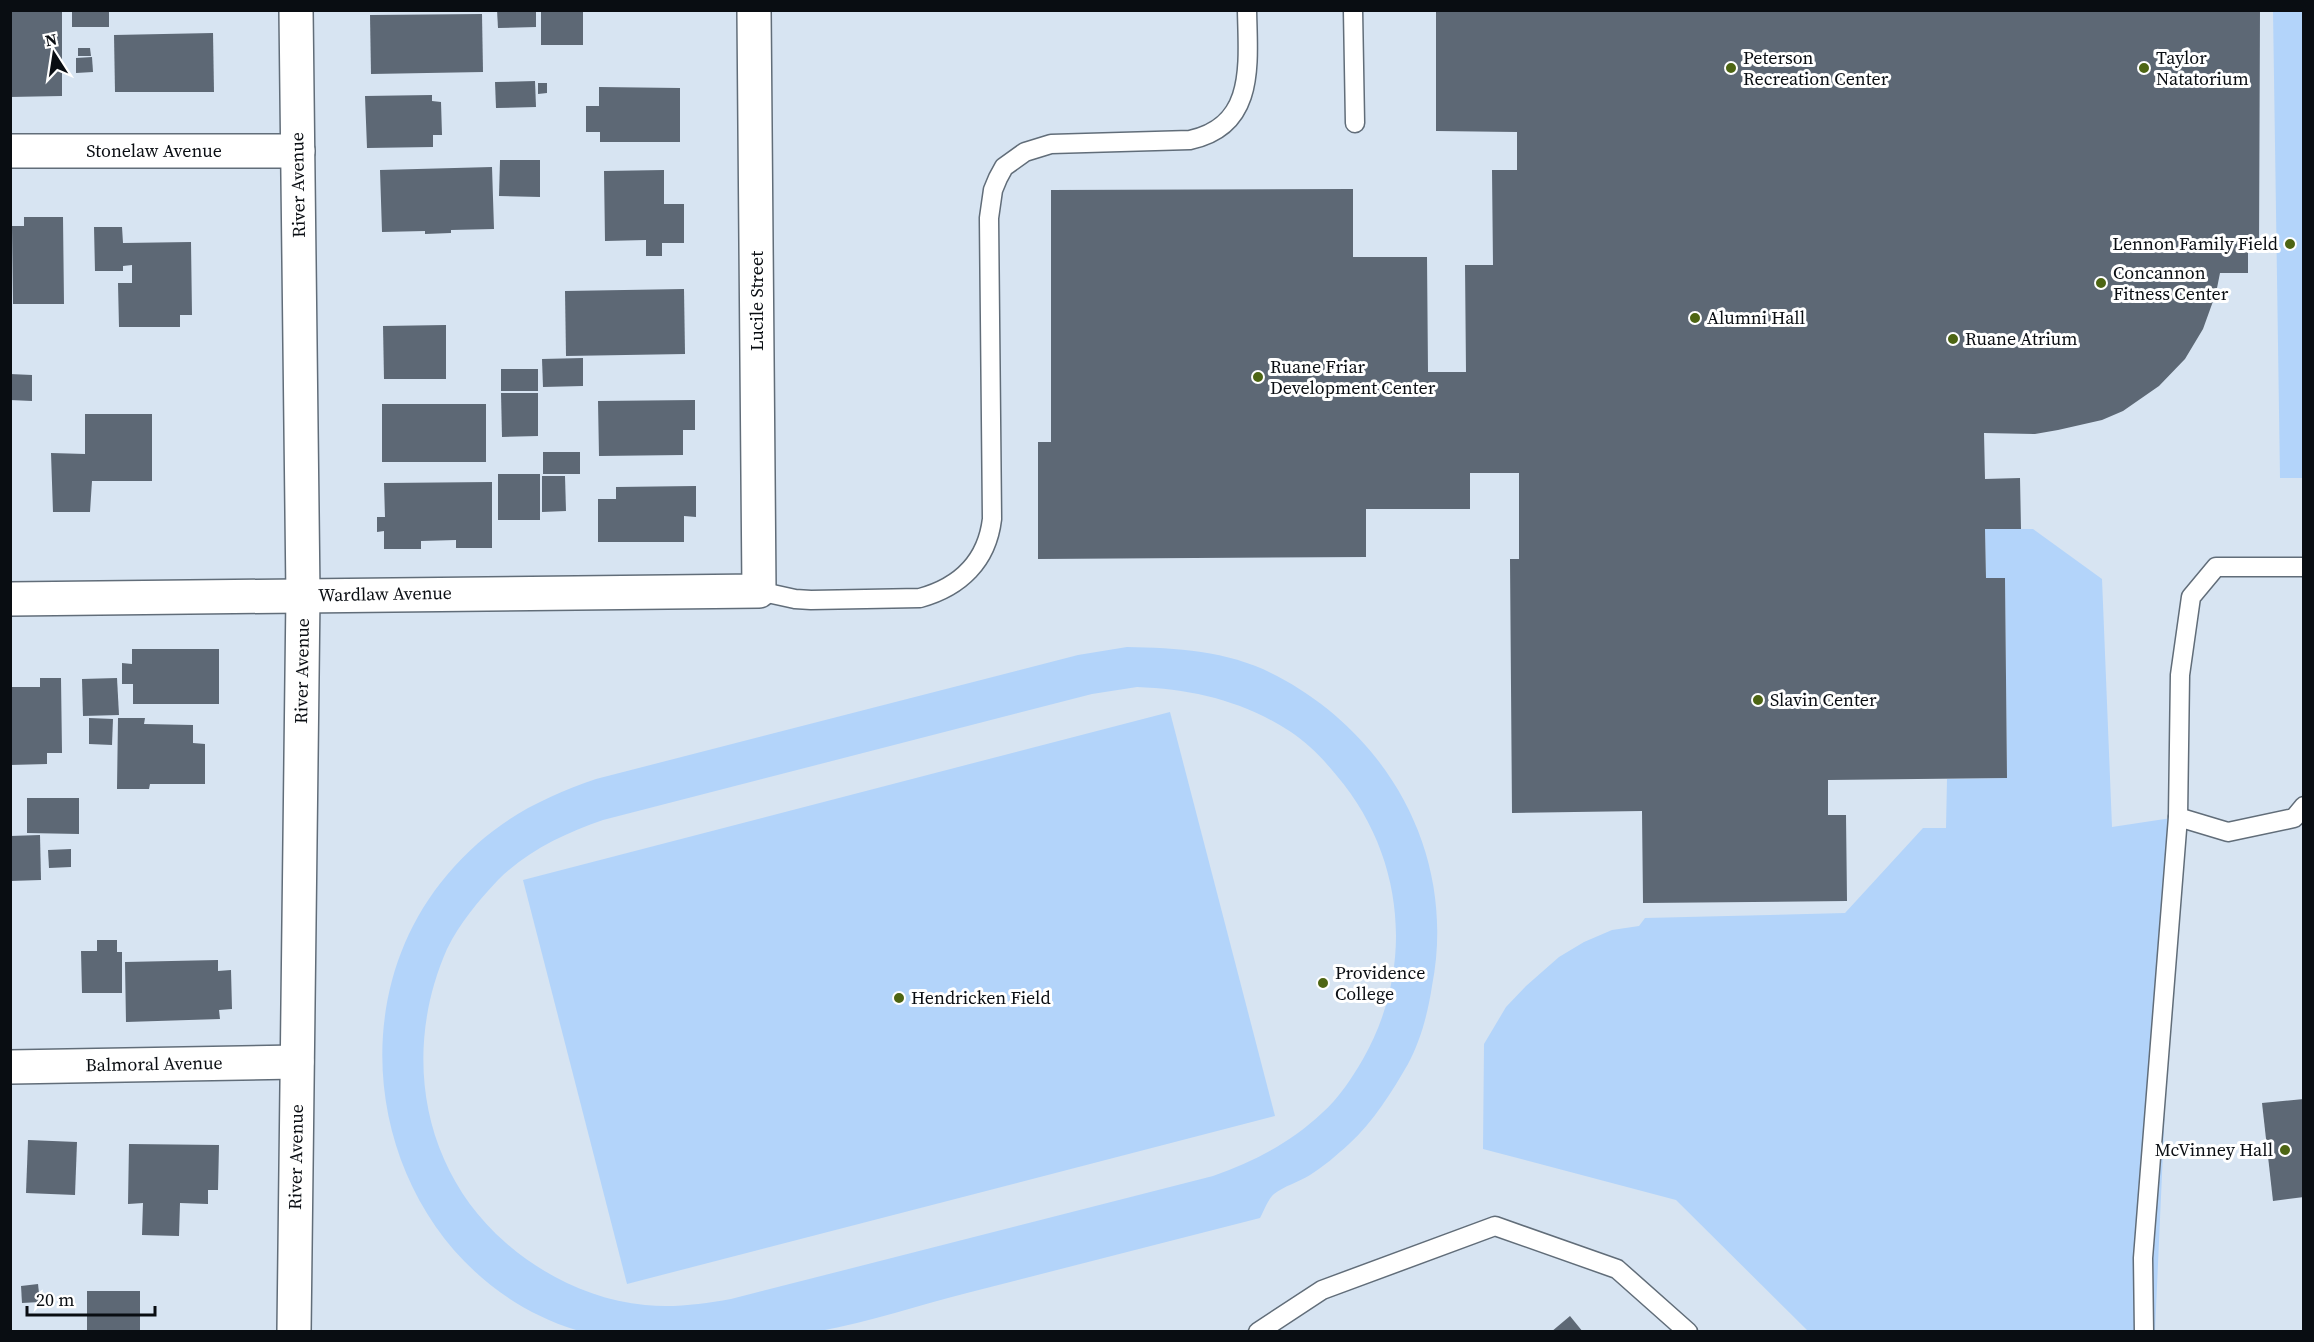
<svg xmlns="http://www.w3.org/2000/svg" width="2314" height="1342" font-family="'Source Serif 4',serif">
  <style>
    .green { fill: #b3d4fa; fill-rule: evenodd }
    .building { fill: #5d6875 }
    .lines { fill: none; stroke-linecap: round; stroke-linejoin: round }
    .service-casing { stroke: #616d79; stroke-width: 21 }
    .minor-casing { stroke: #616d79; stroke-width: 36 }
    .tertiary-casing { stroke: #616d79; stroke-width: 36 }
    .service { stroke: #fff; stroke-width: 18 }
    .minor { stroke: #fff; stroke-width: 33 }
    .tertiary { stroke: #fff; stroke-width: 33 }
    .poi-dot { fill: #4d6513; stroke: #fff; stroke-width: 2 }
    .labels { text-anchor: middle; stroke-width: 6; stroke-linejoin: round; paint-order: stroke }
    .poi-label { font-size: 18px; fill: #090d12; stroke: #fff; text-anchor: start }
    .street-label { font-size: 18px; fill: #090d12; stroke: #fff }
  </style>
  <rect width="100%" height="100%" fill="#d7e4f2"/>
  <!-- green -->
  <g class="green">
    <path d="M2273,11H2303V478H2280Z"/>
    <path d="M1985,529H2033L2102,579L2112,827L2178,817L2155,1331H1808L1676,1200L1483,1149L1484,1044L1506,1007L1526,986L1559,957L1584,942L1612,930L1639,926L1645,918L1845,913L1923,828H1946L1947,779L2007,778L2005,579L1986,578Z"/>
    <path d="M1127,647C1178,648 1231,651 1277,676C1391,736 1457,858 1432,986C1428,1012 1421,1040 1408,1064C1392,1092 1373,1122 1349,1144C1337,1155 1323,1167 1310,1175C1299,1182 1284,1186 1274,1194C1268,1199 1264,1211 1260,1218C1162,1243 1065,1268 967,1293C919,1305 869,1322 820,1331C804,1334 786,1332 770,1332C736,1332 703,1332 669,1332C647,1332 626,1332 604,1332C595,1332 584,1333 576,1330C387,1271 321,1024 447,875C489,825 535,800 596,779L1078,655ZM1137,687C1192,689 1244,701 1291,732C1309,744 1324,760 1337,776C1405,856 1415,968 1363,1059C1352,1078 1339,1098 1322,1113C1289,1144 1254,1161 1213,1176L731,1299C702,1304 674,1308 645,1305C594,1300 545,1277 506,1243C421,1169 402,1051 447,949C459,924 479,900 498,880C527,851 565,833 603,820L1092,694Z"/>
    <path d="M1170,712L1275,1116L627,1284L523,880Z"/>
  </g>
  <!-- building -->
  <g class="building">
    <path d="M10,10H62V96L10,97Z"/>
    <rect x="72" y="10" width="37" height="17"/>
    <path d="M497,10H536V27L498,28Z"/>
    <rect x="541" y="10" width="42" height="35"/>
    <path d="M1436,10H2260L2259,250H2248V273H2220L2216,293L2203,329L2185,359L2159,386L2123,411L2102,420L2058,430L2035,434L1984,433L1985,479L2020,478L2021,529H1985L1986,578H2005L2007,778L1828,780V815H1846L1847,901L1643,903L1642,811L1512,813L1510,559H1519V473H1470V509H1366V557L1038,559V442H1051V190L1353,189V257H1427L1428,372H1466L1465,265H1493L1492,170H1517V132L1436,131Z"/>
    <path d="M482,14L483,72L371,74L370,15Z"/>
    <path d="M213,33L214,92H115L114,35Z"/>
    <path d="M78,48H90L91,56H78Z"/>
    <path d="M92,57L93,72L76,73V58Z"/>
    <path d="M535,81L536,107L496,108L495,82Z"/>
    <path d="M538,83H547V93L538,94Z"/>
    <path d="M599,87L680,88V142H600V132H586V106H599Z"/>
    <path d="M432,95V101L441,102L442,135H433V147L367,148L365,96Z"/>
    <path d="M500,160H540V197L499,196Z"/>
    <path d="M492,167L494,229L451,230V233L425,234V231L382,232L380,170Z"/>
    <path d="M664,170V204H684V243H662V256H646V240L605,241L604,171Z"/>
    <path d="M24,217H63L64,304H13L12,226H24Z"/>
    <path d="M94,227H122L123,243L191,242L192,315H180V327H119L118,283H132V265L123,266V271H95Z"/>
    <path d="M684,289L685,354L566,356L565,291Z"/>
    <path d="M446,325V379H384L383,326Z"/>
    <path d="M583,358V386L543,387L542,359Z"/>
    <rect x="501" y="369" width="37" height="22"/>
    <path d="M10,374L32,375V401L10,400Z"/>
    <path d="M501,393H538V436L502,437Z"/>
    <path d="M695,400V430H683V455L599,456L598,401Z"/>
    <rect x="382" y="404" width="104" height="58"/>
    <path d="M85,414H152V481H92L90,512H53L51,453L85,454Z"/>
    <rect x="543" y="452" width="37" height="22"/>
    <rect x="498" y="474" width="42" height="46"/>
    <path d="M542,476H565L566,511L542,512Z"/>
    <path d="M492,482V548H456V540L421,541V549H384V531L377,532V517H385L384,483Z"/>
    <path d="M696,486V517L684,516V542H598V499H616V487Z"/>
    <path d="M132,649H219V704H133V684H122V663L132,664Z"/>
    <path d="M40,678H61L62,753H47V764L10,765V687H40Z"/>
    <path d="M117,678L119,715L83,716L82,679Z"/>
    <path d="M89,718L113,719L112,745L89,744Z"/>
    <path d="M118,718H145L144,724L193,725V743L205,744V784H150L149,789H117Z"/>
    <path d="M27,798H79V834L27,833Z"/>
    <path d="M40,835L41,880L10,881V836Z"/>
    <path d="M71,849V867L49,868L48,850Z"/>
    <path d="M97,940H117V952H122V993H82L81,951H97Z"/>
    <path d="M218,960V971L231,970L232,1009L219,1010L220,1019L126,1022L125,962Z"/>
    <path d="M2304,1099V1197L2273,1201L2262,1103Z"/>
    <path d="M28,1140L77,1142L75,1195L26,1193Z"/>
    <path d="M129,1144L219,1145L218,1190H208V1204L180,1203L179,1236L142,1235L143,1203L128,1204Z"/>
    <path d="M38,1284L40,1302L22,1303L21,1286Z"/>
    <rect x="87" y="1291" width="53" height="41"/>
    <path d="M1570,1316L1583,1332H1551Z"/>
  </g>
  <g class="lines">
    <defs>
      <g id="service">
        <path d="M1353,10L1355,123"/>
        <path d="M759,591L795,599L811,600L920,598C960,587 987,561 992,519L989,218L993,190L998,178L1004,167L1025,152L1051,144L1190,140C1256,126 1248,64 1247,10"/>
        <path d="M2178,817L2228,832L2294,818L2304,806"/>
        <path d="M1258,1332L1322,1290L1495,1226L1617,1269L1688,1332"/>
        <path d="M2144,1332L2143,1258L2178,817L2180,675L2191,597L2216,567H2304"/>
      </g>
      <g id="minor">
        <path d="M10,151H298"/>
        <path d="M10,599L759,591L754,10"/>
        <path d="M10,1067L297,1062"/>
      </g>
      <path id="tertiary" d="M294,1332L303,595L296,10"/>
    </defs>
    <!-- service casing -->
    <use href="#service" class="service-casing"/>
    <!-- minor casing -->
    <use href="#minor" class="minor-casing"/>
    <!-- tertiary casing -->
    <use href="#tertiary" class="tertiary-casing"/>
    <!-- service -->
    <use href="#service" class="service"/>
    <!-- minor -->
    <use href="#minor" class="minor"/>
    <!-- tertiary -->
    <use href="#tertiary" class="tertiary"/>
  </g>
  <!-- markers -->
  <g class="poi-dot">
    <circle cx="1731" cy="68" r="6"/>
    <circle cx="2144" cy="68" r="6"/>
    <circle cx="2290" cy="244" r="6"/>
    <circle cx="2101" cy="283" r="6"/>
    <circle cx="1695" cy="318" r="6"/>
    <circle cx="1953" cy="339" r="6"/>
    <circle cx="1258" cy="377" r="6"/>
    <circle cx="1758" cy="700" r="6"/>
    <circle cx="1323" cy="983" r="6"/>
    <circle cx="899" cy="998" r="6"/>
    <circle cx="2285" cy="1150" r="6"/>
  </g>
  <g class="labels">
    <!-- poi labels -->
    <g class="poi-label">
      <text x="1743" y="64">Peterson<tspan x="1743" dy="21">Recreation Center</tspan></text>
      <text x="2156" y="64">Taylor<tspan x="2156" dy="21">Natatorium</tspan></text>
      <text x="2278" y="250" text-anchor="end">Lennon Family Field</text>
      <text x="2113" y="279">Concannon<tspan x="2113" dy="21">Fitness Center</tspan></text>
      <text x="1707" y="324">Alumni Hall</text>
      <text x="1965" y="345">Ruane Atrium</text>
      <text x="1270" y="373">Ruane Friar<tspan x="1270" dy="21">Development Center</tspan></text>
      <text x="1770" y="706">Slavin Center</text>
      <text x="1335" y="979">Providence<tspan x="1335" dy="21">College</tspan></text>
      <text x="911" y="1004">Hendricken Field</text>
      <text x="2273" y="1156" text-anchor="end">McVinney Hall</text>
    </g>
    <!-- street labels -->
    <g class="street-label">
      <text x="154" y="157">Stonelaw Avenue</text>
      <text transform="translate(298 185) rotate(-91)" y="6">River Avenue</text>
      <text transform="translate(757 301) rotate(-90)" y="6">Lucile Street</text>
      <text transform="translate(385 594) rotate(-1)" y="6">Wardlaw Avenue</text>
      <text transform="translate(302 671) rotate(-89)" y="6">River Avenue</text>
      <text transform="translate(154 1064) rotate(-1)" y="6">Balmoral Avenue</text>
      <text transform="translate(296 1157) rotate(-89)" y="6">River Avenue</text>
    </g>
  </g>
  <!-- border -->
  <rect width="2314" height="1342" fill="none" stroke="#090d12" stroke-width="24"/>
  <!-- north arrow -->
  <g transform="translate(54 54) rotate(348)" stroke="#ffffff" stroke-width="4.5" paint-order="stroke">
  <path d="M0-4.5L10 22L0 15L-10 22Z" fill="#090d12"/>
  <text y="-9" font-size="16" font-weight="bold" text-anchor="middle" fill="#090d12">N</text>
  </g>
  <!-- scale -->
  <path d="M27 1306v9h128v-9" fill="none" stroke="#090d12" stroke-width="3"/>
  <text x="36" y="1306" font-size="18" fill="#090d12" stroke="#ffffff" stroke-width="4.5" paint-order="stroke">20 m</text>
</svg>
